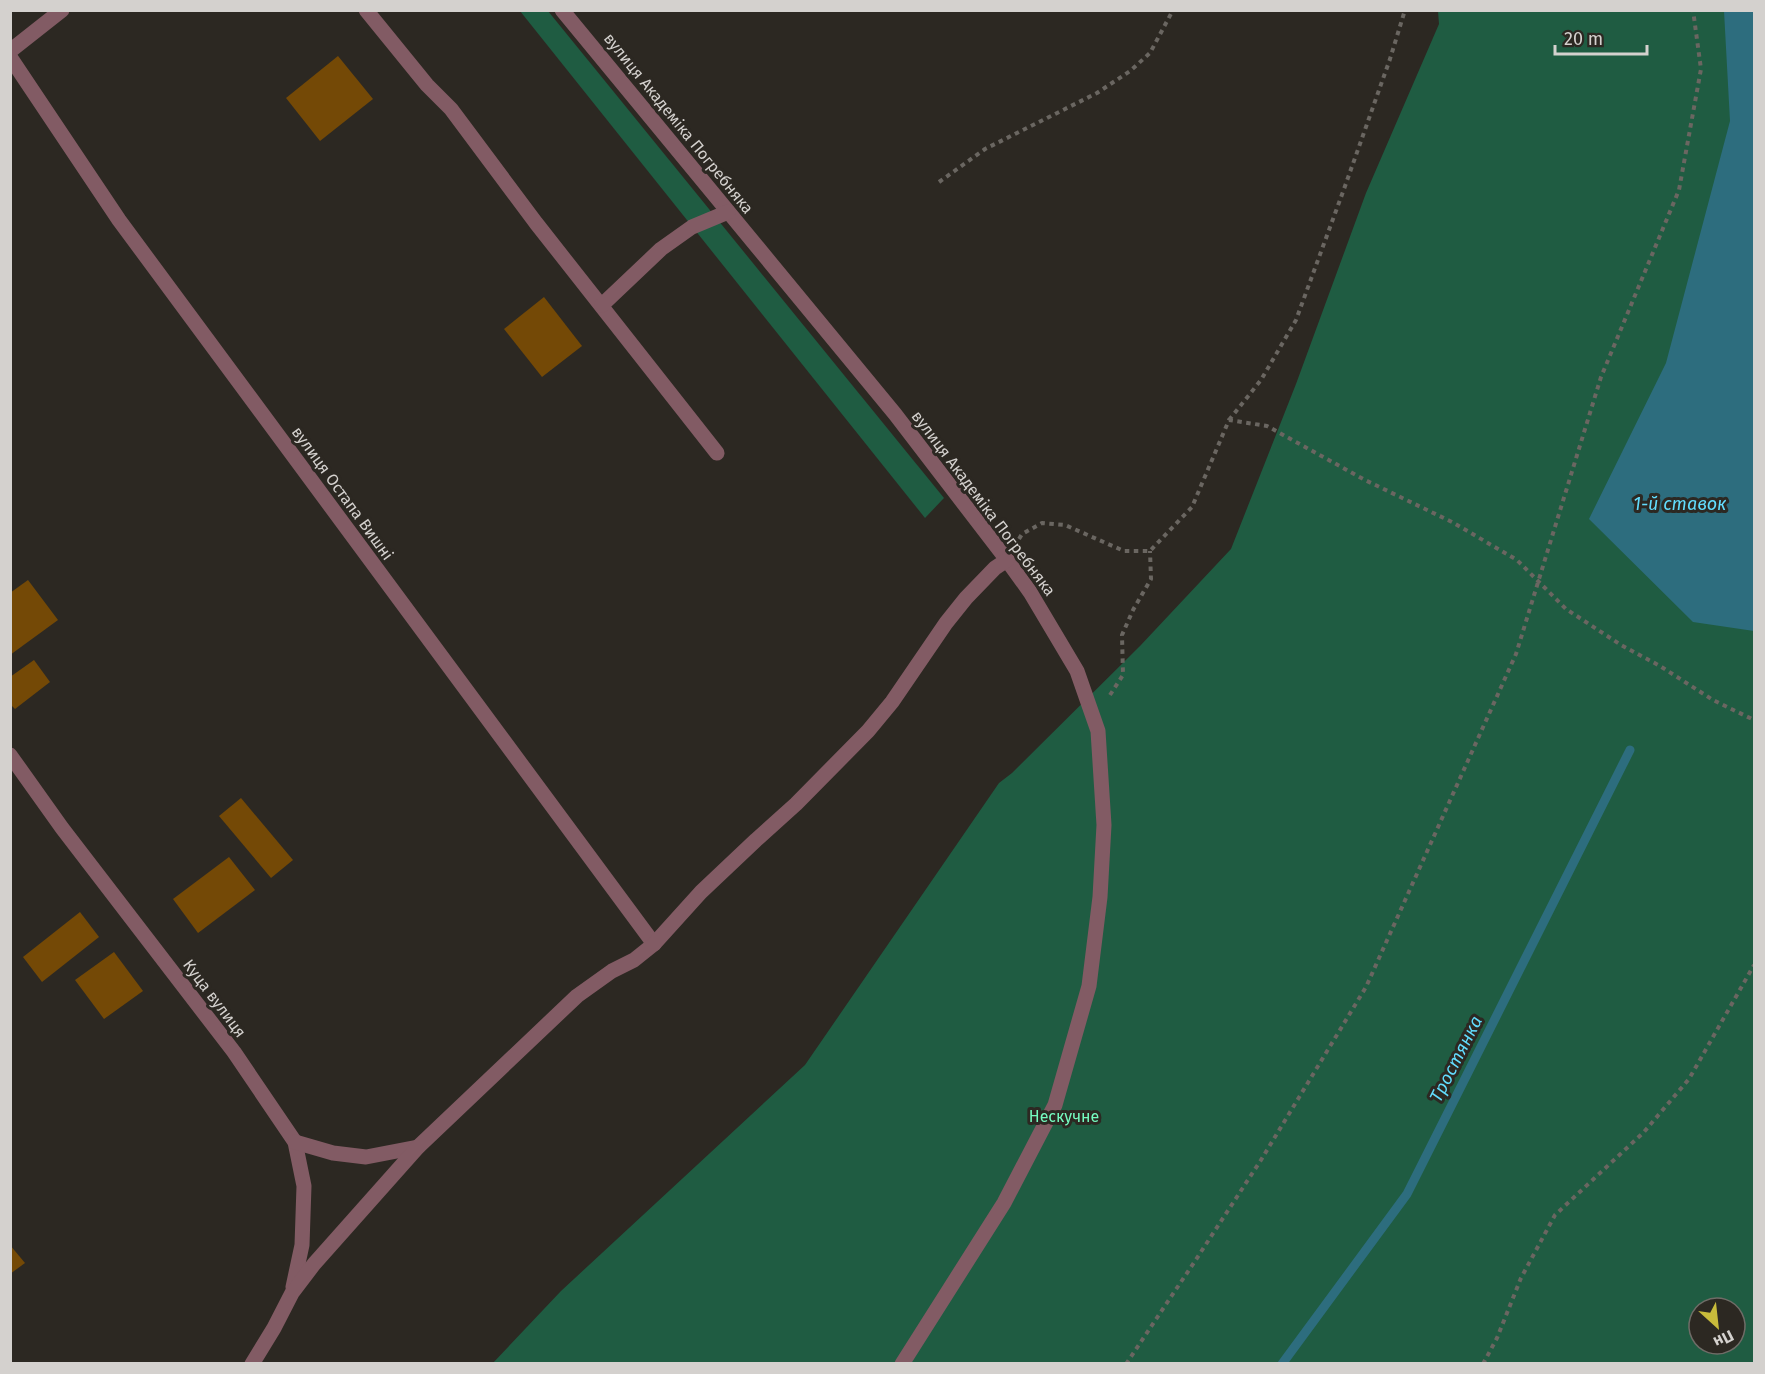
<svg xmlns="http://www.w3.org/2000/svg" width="1765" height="1374" font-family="'Fira Sans',sans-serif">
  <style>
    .green { fill: #1f5c42; fill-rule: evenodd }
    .water { fill: #2d6d7e }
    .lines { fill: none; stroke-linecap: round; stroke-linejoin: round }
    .stream { stroke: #2d6d7e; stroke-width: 9 }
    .building { fill: #744906 }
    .path { stroke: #6a6661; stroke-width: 4; stroke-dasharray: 4.5 4.5; stroke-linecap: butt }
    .minor { stroke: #825b64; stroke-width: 15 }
    .labels { text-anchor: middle; stroke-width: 6; stroke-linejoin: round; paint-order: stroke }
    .street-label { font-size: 16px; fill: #d4d1ce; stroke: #2c2822 }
    .park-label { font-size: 16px; fill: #75fcc0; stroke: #2c2822 }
    .water-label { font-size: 18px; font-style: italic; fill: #62dcfd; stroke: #2c2822 }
  </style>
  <rect width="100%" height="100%" fill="#2c2822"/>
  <!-- green -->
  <g class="green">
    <path d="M520,11H548L944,498L925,518Z"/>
    <path d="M1438,11H1754V1363L492,1364L561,1291L805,1065L999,783L1012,773L1140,646L1231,549L1296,384L1366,193L1439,24ZM1699,1308H1735V1344H1699Z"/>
  </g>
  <!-- water -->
  <path class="water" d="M1724,11H1754V631L1693,622L1589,519L1666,363L1730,121Z"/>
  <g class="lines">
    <!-- stream -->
    <path class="stream" d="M1282,1364L1407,1194L1630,750"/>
  </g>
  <!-- building -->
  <g class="building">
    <path d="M338,56L373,99L320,141L286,98Z"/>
    <path d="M544,297L582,346L542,377L504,329Z"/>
    <path d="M28,580L58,620L10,655V593Z"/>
    <path d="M34,660L50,682L15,709L10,704V677Z"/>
    <path d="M241,798L293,860L271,878L219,816Z"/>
    <path d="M229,857L255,890L198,933L173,899Z"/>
    <path d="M80,912L99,937L42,982L23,957Z"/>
    <path d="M114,952L143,991L104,1019L75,980Z"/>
    <path d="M10,1245L25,1263L10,1274Z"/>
  </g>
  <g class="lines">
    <!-- path -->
    <g class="path">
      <path d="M939,182L985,149L1097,93L1130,71L1150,53L1173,10"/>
      <path d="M1229,420L1261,380L1296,320L1344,189L1390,59L1405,10"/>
      <path d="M1019,539L1022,534L1042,523L1065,525L1124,551H1150L1192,507L1229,420L1267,426L1365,480L1452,522L1517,560L1566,609L1621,645L1660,666L1713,700L1754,720"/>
      <path d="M1110,695L1123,675L1122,635L1133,610L1151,579L1150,551"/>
      <path d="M1126,1364L1195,1261L1261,1160L1366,987L1516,654L1601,377L1679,190L1701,69L1693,10"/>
      <path d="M1483,1364L1497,1338L1521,1278L1555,1215L1644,1132L1689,1079L1754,965"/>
    </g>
    <!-- minor -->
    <g class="minor">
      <path d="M366,10L427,85L451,109L536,223L717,453"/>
      <path d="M562,10L895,414L1007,560L1030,592L1077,671L1098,731L1104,825L1100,897L1089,986L1055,1105L1004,1203L902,1364"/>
      <path d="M10,51L62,10"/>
      <path d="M10,57L119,220L654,944"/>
      <path d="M602,305L661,249L692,227L728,212"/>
      <path d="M10,755L62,828L234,1052L295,1142L304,1186L302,1245L293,1287"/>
      <path d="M295,1142L333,1153L366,1157L418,1147"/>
      <path d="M252,1364L274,1328L292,1293L314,1264L418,1147L577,996L612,971L634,960L654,944L701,892L756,840L796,804L868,731L892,702L946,623L966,598L995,568L1007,560"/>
    </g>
  </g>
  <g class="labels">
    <!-- street labels -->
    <g class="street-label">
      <text transform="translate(679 123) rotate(51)" y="6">вулиця Академіка Погребняка</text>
      <text transform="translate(343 493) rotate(54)" y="6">вулиця Остапа Вишні</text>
      <text transform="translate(984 503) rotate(53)" y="6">вулиця Академіка Погребняка</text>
      <text transform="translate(215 998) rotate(53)" y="6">Куца вулиця</text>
    </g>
    <!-- park labels -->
    <g class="park-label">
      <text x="1064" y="1122">Нескучне</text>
    </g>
    <!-- water labels -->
    <g class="water-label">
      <text x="1680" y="510">1-й ставок</text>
      <text transform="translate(1456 1059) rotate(-63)" y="6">Тростянка</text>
    </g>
  </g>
  <!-- border -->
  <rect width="1765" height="1374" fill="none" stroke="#d4d1ce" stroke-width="24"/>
  <!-- north arrow -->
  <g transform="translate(1717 1326) rotate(153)"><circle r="28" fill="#2c2822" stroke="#6f6c67" stroke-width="1.5"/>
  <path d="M0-4.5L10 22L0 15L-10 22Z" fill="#c8bb3b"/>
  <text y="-9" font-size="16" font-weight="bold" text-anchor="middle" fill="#d4d1ce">Пн</text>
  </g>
  <!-- scale -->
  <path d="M1555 45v9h92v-9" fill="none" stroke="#d4d1ce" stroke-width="3"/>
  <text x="1564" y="45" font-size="18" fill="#d4d1ce" stroke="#2c2822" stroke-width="4.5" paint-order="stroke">20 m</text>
</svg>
